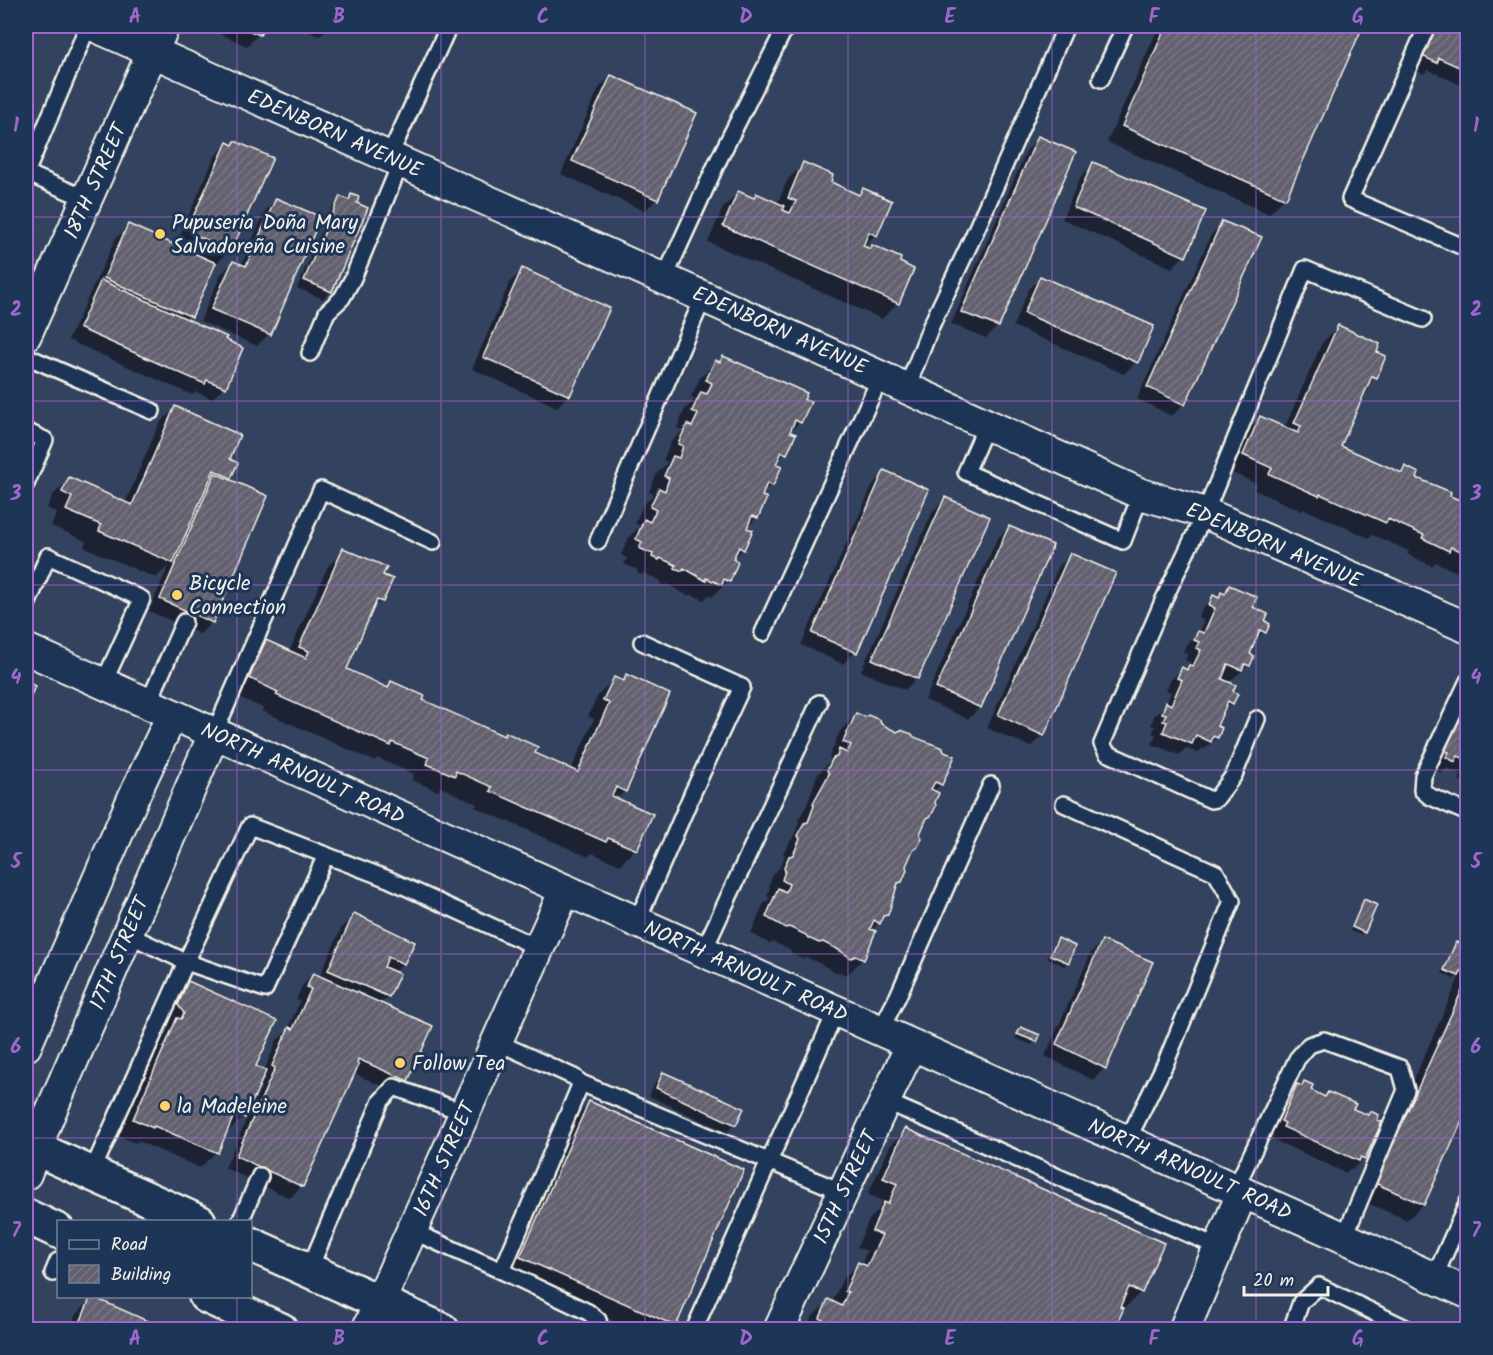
<svg xmlns="http://www.w3.org/2000/svg" width="1493" height="1355" font-family="Kalam,sans-serif">
  <style>
    .built { fill: #32425e; fill-rule: evenodd }
    .shadow { fill: #0007 }
    .building { fill: url(#building-hatch); stroke: #f4f1e8; stroke-width: 1.5 }
    .lines { fill: none; stroke-linecap: round; stroke-linejoin: round }
    .lane-casing { stroke: #f4f1e8; stroke-width: 20 }
    .street-casing { stroke: #f4f1e8; stroke-width: 34 }
    .secondary-casing { stroke: #f4f1e8; stroke-width: 38 }
    .lane { stroke: #1d3557; stroke-width: 15 }
    .street { stroke: #1d3557; stroke-width: 30 }
    .secondary { stroke: #1d3557; stroke-width: 33 }
    .grid { fill: none; stroke: #9f67cb; stroke-width: 1.5; stroke-opacity: 0.55 }
    .poi-dot { fill: #ffd166; stroke: #1d3557; stroke-width: 2 }
    .labels { text-anchor: middle; stroke-width: 6; stroke-linejoin: round; paint-order: stroke }
    .street-label { font-size: 21px; fill: #f4f1e8; stroke: #1d3557 }
    .poi-label { font-size: 21px; fill: #f4f1e8; stroke: #1d3557; text-anchor: start }
    .neatline { fill: none; stroke: #9f67cb; stroke-width: 2 }
    .grid-label { font-size: 20px; text-anchor: middle; font-weight: bold; fill: #9f67cb }
  </style>
  <defs>
    <pattern id="building-hatch" width="6" height="6" patternUnits="userSpaceOnUse" patternTransform="scale(1.5)"><rect width="6" height="6" fill="#63606f"/><path d="M-1 1l2-2M0 6l6-6M5 7l2-2" fill="none" stroke="#7a7784"/></pattern>
  </defs>
  <rect width="100%" height="100%" fill="#1d3557"/>
  <filter id="ink" filterUnits="userSpaceOnUse"><feTurbulence type="fractalNoise" baseFrequency=".0167" numOctaves="2"/><feDisplacementMap in="SourceGraphic" scale="12" xChannelSelector="R" yChannelSelector="G"/><feConvolveMatrix kernelMatrix="1 2 1 2 8 2 1 2 1" color-interpolation-filters="sRGB"/></filter>
  <g filter="url(#ink)">
    <!-- built -->
    <path class="built" d="M26,26H1467V1329H26ZM58,1222H250V1296H58Z"/>
    <!-- shadow -->
    <g class="shadow">
      <path d="M213,26H263L259,34L247,46L211,30Z"/>
      <path d="M297,26H330L319,36Z"/>
      <path d="M450,26H471L464,32Z"/>
      <path d="M1159,26H1362L1285,198L1269,214L1107,142Z"/>
      <path d="M1430,26H1468V88L1428,70L1424,74L1409,67Z"/>
      <path d="M611,76L657,199L645,211L561,174L599,88Z"/>
      <path d="M1039,138L998,326L986,338L951,324L1027,150Z"/>
      <path d="M227,144L271,159L229,251L217,263L182,247L183,243L178,240L215,156Z"/>
      <path d="M804,164L829,183L857,196L863,190L890,202L875,235L863,247L869,250L872,247L898,303L882,319L708,242L723,208L738,193L753,199L757,195L777,204L788,179Z"/>
      <path d="M1093,164L1184,256L1172,268L1062,219L1081,176Z"/>
      <path d="M351,196L355,203L366,208L330,291L323,299L297,288L333,205L341,198L347,200Z"/>
      <path d="M277,199L269,334L257,346L200,321L221,274L233,262L241,266L265,211Z"/>
      <path d="M1223,223L1184,404L1172,416L1137,399L1211,235Z"/>
      <path d="M128,226L191,316L187,320L241,349L224,387L212,399L196,392L192,395L68,340L116,238Z"/>
      <path d="M522,270L569,395L557,407L472,369L510,282Z"/>
      <path d="M1041,277L1152,326L1136,362L1124,374L1013,326L1029,289Z"/>
      <path d="M1338,327L1375,353L1384,357L1375,377L1366,387L1339,447L1400,474L1405,468L1415,478L1448,497L1461,502L1468,501V577L1435,562L1432,566L1407,554L1409,551L1373,535L1369,538L1304,509L1302,511L1254,490L1257,484L1228,471L1244,434L1260,418L1284,429L1322,343Z"/>
      <path d="M723,358L800,422L789,433L785,453L774,465L771,485L760,496L757,517L746,529L743,549L732,560L728,581L712,597L709,595L704,600L690,594L688,596L667,584L665,586L660,584L661,581L644,573L642,575L637,573L638,570L624,564L627,558L621,555L629,537L640,526L635,523L643,505L654,494L649,492L657,473L668,462L663,460L671,442L683,430L677,428L685,409L696,399L691,397L700,378L716,362L718,363Z"/>
      <path d="M175,408L228,460L230,477L227,480L212,622L200,634L149,611L169,565L156,578L84,547L86,541L51,526L57,513L47,508L53,495L69,479L125,503L159,424Z"/>
      <path d="M885,472L855,652L843,664L801,645L873,484Z"/>
      <path d="M945,499L988,518L917,678L905,690L861,671L933,511Z"/>
      <path d="M1009,527L1051,546L980,707L968,719L925,700L997,539Z"/>
      <path d="M344,550L381,576V601L370,612L345,670L386,688L391,683L422,701L503,737L506,734L533,754L571,770L594,719L588,716L598,695L614,679L621,682L627,676L625,791L616,800L651,815L635,849L620,865L592,853L588,857L475,807L477,804L441,787L438,791L412,780L414,774L377,758L374,761L262,711L263,708L234,695L250,657L266,641L289,652L328,566Z"/>
      <path d="M1071,555L1043,735L1031,747L987,728L1059,566Z"/>
      <path d="M1229,586L1263,622L1264,632L1253,643L1248,655V665L1228,683L1231,692L1232,703L1221,714L1215,727L1217,737L1205,749L1203,748L1198,753L1186,748L1179,755L1152,744L1156,734L1152,733L1155,726L1151,725L1154,716L1166,705L1171,692L1166,690L1170,681L1182,669L1186,671L1190,662L1185,660L1188,654L1183,652L1186,645L1198,633L1204,620L1198,617L1202,609L1214,597L1217,599Z"/>
      <path d="M1468,714V784L1459,780L1462,775L1447,768L1442,773L1435,770L1438,764L1433,762L1449,726Z"/>
      <path d="M856,715L880,725L941,784L933,792L930,815L924,821L916,848L909,854L901,881L895,887L886,914L871,931L863,959L847,975L839,972L835,973L823,965L806,957L802,959L792,954L790,950L773,942L770,944L751,933L763,905L770,898L767,896L770,888L769,885L773,874L780,867L785,856L783,853L793,837L799,823L798,820L807,805L817,775L832,759L829,758L840,731Z"/>
      <path d="M1365,901L1364,932L1360,935L1350,931L1361,905Z"/>
      <path d="M354,915L403,963L393,973L388,997L380,1004L407,1080L395,1092L353,1073L302,1186L290,1198L225,1168L264,1080L261,1079L243,1117L227,1133L225,1132L216,1152L200,1168L138,1141L136,1143L118,1136L162,1036L168,1029L163,1022L173,999L189,983L254,1067L264,1071L277,1040L287,1031L300,1001L296,1000L302,986L314,974L319,977L342,927Z"/>
      <path d="M1058,939L1068,962L1064,966L1047,958Z"/>
      <path d="M1102,941L1105,1068L1093,1080L1045,1056L1091,953Z"/>
      <path d="M1456,944L1468,949V1104L1423,1205L1407,1220L1360,1200L1462,971L1454,979L1442,973L1453,947Z"/>
      <path d="M1021,1028L1038,1036L1032,1045L1015,1038Z"/>
      <path d="M663,1073L735,1124L727,1132L649,1096L656,1081Z"/>
      <path d="M1304,1083L1309,1091L1324,1098L1328,1093L1351,1109L1364,1158L1352,1170L1350,1168L1346,1173L1272,1139L1274,1135L1270,1133L1286,1098L1298,1086L1300,1087Z"/>
      <path d="M589,1103L675,1325L670,1330H634L506,1273L573,1119Z"/>
      <path d="M906,1130L1141,1292L1125,1308L1122,1307L1112,1330H807L812,1317L828,1301L832,1303L842,1280L858,1264L861,1265L867,1251L857,1247L869,1220L878,1211L882,1201L868,1194L890,1146Z"/>
      <path d="M1468,1216V1241L1458,1237Z"/>
      <path d="M92,1298L155,1330H69L76,1314Z"/>
    </g>
    <!-- building -->
    <g class="building">
      <path d="M238,26H265L260,35Z"/>
      <path d="M1166,26H1363L1286,199L1122,126Z"/>
      <path d="M1436,26H1468V71L1439,58L1437,63L1420,55L1425,44L1427,45Z"/>
      <path d="M611,75L697,113L658,200L572,161Z"/>
      <path d="M1038,136L1076,152L999,327L961,312Z"/>
      <path d="M235,141L273,158L231,251L193,234L194,231L188,228L227,142L233,145Z"/>
      <path d="M803,162L833,175L831,182L859,195L863,188L892,201L877,236L869,232L863,246L871,249L872,245L901,258L900,262L914,269L899,304L723,226L738,191L754,198L756,193L785,206L783,210L790,213L796,201L788,198Z"/>
      <path d="M1093,162L1206,211L1186,257L1073,207Z"/>
      <path d="M351,194L359,197L357,203L368,208L332,292L304,280L340,196L349,200Z"/>
      <path d="M276,198L321,217L271,335L211,309L233,261L246,266Z"/>
      <path d="M1222,221L1262,237L1185,405L1147,387Z"/>
      <path d="M26,224L35,229L26,251Z"/>
      <path d="M128,224L216,263L192,317L104,278Z"/>
      <path d="M522,268L610,308L570,396L483,357Z"/>
      <path d="M1040,276L1154,326L1138,363L1024,313Z"/>
      <path d="M101,280L227,337L225,339L243,348L226,388L207,380L205,384L79,328Z"/>
      <path d="M1338,325L1380,344L1377,352L1386,356L1377,378L1372,376L1341,446L1402,473L1405,466L1419,473L1417,478L1451,492L1450,496L1462,501L1463,498L1468,500V554L1451,547L1449,551L1422,538L1424,535L1388,519L1386,523L1320,494L1319,496L1269,474L1272,468L1243,455L1260,416L1298,433L1301,426L1294,423Z"/>
      <path d="M723,356L807,393L804,400L811,402L801,423L795,420L790,432L796,434L787,454L782,452L776,464L782,466L773,486L767,483L762,496L767,498L758,518L752,516L747,528L753,530L744,550L739,547L733,559L738,562L730,582L724,579L722,585L706,578V581L684,568L682,571L675,568L676,565L660,558L659,560L652,557L653,554L639,548L642,542L636,539L644,519L650,522L656,510L650,507L659,488L665,491L669,478L664,476L673,456L679,458L683,446L678,444L687,424L692,427L698,414L692,411L701,392L707,394L712,383L706,380L715,360L720,362Z"/>
      <path d="M175,406L240,435L230,459L238,463L231,478L214,470L173,563L99,531L101,525L66,510L72,497L62,492L69,477L132,505Z"/>
      <path d="M884,470L929,490L857,653L812,633Z"/>
      <path d="M215,473L268,496L213,623L160,599Z"/>
      <path d="M945,497L990,517L918,679L872,659Z"/>
      <path d="M1009,526L1053,545L981,708L936,688Z"/>
      <path d="M343,548L387,567L383,575L393,579L383,602L377,600L347,669L388,688L391,681L425,696L423,700L504,736L505,732L538,747L535,753L578,772L609,703L603,700L614,677L624,681L626,674L670,694L626,792L616,787L612,796L653,814L637,850L608,838L606,842L490,791L492,787L456,771L455,776L427,764L429,758L392,742L391,746L276,695L278,692L249,678L266,640L306,658L309,651L299,647Z"/>
      <path d="M1070,553L1116,573L1044,736L998,715Z"/>
      <path d="M1229,585L1257,597L1253,607L1268,614L1265,621L1270,624L1266,633L1260,630L1250,654L1254,656L1250,666L1245,664L1242,670L1228,664L1222,679L1236,685L1233,691L1238,694L1233,704L1228,701L1217,726L1222,728L1218,738L1213,736L1211,742L1196,735L1192,744L1163,732L1167,722L1163,721L1166,714L1162,713L1166,702L1171,705L1182,680L1177,678L1182,667L1187,670L1189,665L1193,666L1201,650L1196,648L1199,642L1194,640L1198,631L1204,633L1215,608L1209,605L1213,595L1219,598L1221,592L1225,594Z"/>
      <path d="M26,681L35,686L26,708Z"/>
      <path d="M1467,712L1468,760L1458,756L1455,762L1446,757L1449,752L1444,750L1461,713L1466,715Z"/>
      <path d="M856,713L865,717L868,715L880,720L881,724L897,732L901,730L912,734L914,737L943,748L944,752L955,756L942,785L935,782L931,789L939,793L935,802L936,806L931,816L927,818L920,834L922,838L917,848L913,850L906,866L907,870L902,882L898,883L888,915L883,916L880,924L874,920L870,929L876,931L864,960L856,956L851,958L839,950L823,942L819,943L808,938L806,935L789,927L786,928L766,917L778,888L786,892L789,884L782,880L785,871L784,868L789,856L793,855L800,839L798,836L804,823L808,822L814,806L813,803L829,774L827,770L833,758L837,757L839,749L847,753L851,745L843,742Z"/>
      <path d="M1364,899L1377,905L1365,933L1352,927Z"/>
      <path d="M354,913L415,942L404,964L388,957L384,967L400,974L389,997L328,970Z"/>
      <path d="M1058,938L1075,946L1069,963L1050,955Z"/>
      <path d="M1102,940L1153,962L1106,1069L1056,1044Z"/>
      <path d="M1456,942L1468,947V957L1459,976L1444,970Z"/>
      <path d="M313,973L433,1026L408,1081L358,1059L357,1063L359,1064L303,1187L236,1156L275,1068L272,1066L289,1027L293,1029L311,989L307,987Z"/>
      <path d="M1468,977V1108L1424,1205L1375,1183Z"/>
      <path d="M188,981L277,1021L256,1066L266,1071L245,1118L235,1113L218,1153L154,1126L153,1128L133,1119L177,1018L181,1019L184,1013L178,1005Z"/>
      <path d="M1021,1027L1040,1035L1037,1042L1017,1034Z"/>
      <path d="M663,1072L744,1108L736,1125L656,1088Z"/>
      <path d="M1304,1081L1313,1085L1311,1090L1325,1097L1328,1092L1356,1104L1353,1109L1368,1115L1370,1111L1379,1115L1377,1120L1382,1122L1365,1159L1361,1157L1359,1161L1283,1127L1285,1123L1281,1121L1297,1084L1302,1086Z"/>
      <path d="M589,1101L744,1170L676,1326L520,1257Z"/>
      <path d="M905,1128L1164,1243L1142,1293L1129,1287L1120,1307L1124,1308L1114,1330H815L818,1323L820,1325L823,1320L820,1318L828,1299L842,1306L848,1292L845,1291L858,1262L867,1266L882,1235L872,1231L884,1202L888,1204L897,1184L883,1178Z"/>
      <path d="M91,1296L159,1326L157,1330H77Z"/>
    </g>
    <g class="lines">
      <defs>
        <g id="lane">
          <path d="M1427,26L1350,199L1468,249"/>
          <path d="M1101,79L1125,26"/>
          <path d="M389,157L448,28"/>
          <path d="M87,199L26,173L88,26"/>
          <path d="M664,279L717,163L786,26"/>
          <path d="M310,353L327,312L342,298L353,278L401,162"/>
          <path d="M26,356L152,411"/>
          <path d="M907,388L931,326L972,239L1066,26"/>
          <path d="M987,424L966,472L1123,541L1141,494"/>
          <path d="M26,431L45,440L26,484"/>
          <path d="M598,541L704,296"/>
          <path d="M26,607L48,556L142,599L103,684"/>
          <path d="M763,633L881,376"/>
          <path d="M1468,681L1423,776L1422,790L1429,796L1468,813"/>
          <path d="M148,704L184,622"/>
          <path d="M1257,719L1234,775L1216,799L1211,800L1107,753L1102,744L1164,599L1205,513L1305,269L1423,319"/>
          <path d="M214,734L321,490L433,542"/>
          <path d="M1064,804L1216,873L1232,901L1166,1062L1127,1141"/>
          <path d="M637,922L693,792L742,687L642,642"/>
          <path d="M127,934L186,962L250,826L388,879L539,948"/>
          <path d="M703,952L819,703"/>
          <path d="M880,1031L898,996L991,785"/>
          <path d="M497,1042L574,1077L581,1083L502,1271L588,1312L598,1320L600,1330"/>
          <path d="M581,1083L843,1192"/>
          <path d="M885,1101L1218,1247"/>
          <path d="M91,1174L186,962L265,989L326,855"/>
          <path d="M1235,1189L1297,1059L1309,1045L1324,1040L1400,1068L1406,1090L1344,1238"/>
          <path d="M240,1222L260,1176"/>
          <path d="M412,1231L502,1271"/>
          <path d="M309,1270L381,1101L394,1087L465,1113"/>
          <path d="M53,1273L58,1261"/>
          <path d="M1434,1278L1468,1202"/>
          <path d="M694,1330L836,1011"/>
          <path d="M1291,1330L1301,1302L1319,1286L1410,1330"/>
        </g>
        <g id="street">
          <path d="M94,26L664,279L1141,494L1205,513L1468,628"/>
          <path d="M26,335L164,26"/>
          <path d="M26,649L1468,1293"/>
          <path d="M26,1046L134,796L172,715"/>
          <path d="M26,1174L48,1118L214,734"/>
          <path d="M367,1330L565,890"/>
          <path d="M779,1330L911,1045"/>
          <path d="M1184,1330L1242,1193"/>
        </g>
        <g id="secondary">
          <path d="M26,1144L199,1222"/>
          <path d="M26,1216L58,1231"/>
          <path d="M250,1244L442,1330"/>
          <path d="M206,1296L281,1330"/>
        </g>
      </defs>
      <!-- lane casing -->
      <use href="#lane" class="lane-casing"/>
      <!-- street casing -->
      <use href="#street" class="street-casing"/>
      <!-- secondary casing -->
      <use href="#secondary" class="secondary-casing"/>
      <!-- lane -->
      <use href="#lane" class="lane"/>
      <!-- street -->
      <use href="#street" class="street"/>
      <!-- secondary -->
      <use href="#secondary" class="secondary"/>
    </g>
  </g>
  <!-- grid -->
  <path class="grid" d="M237,26V1222M441,26V1330M645,26V1330M848,26V1330M1052,26V1330M1256,26V1330M26,217H1468M26,401H1468M26,585H1468M26,770H1468M26,954H1468M26,1138H1468M237,1296V1330"/>
  <!-- markers -->
  <g class="poi-dot">
    <circle cx="160" cy="234" r="6"/>
    <circle cx="177" cy="595" r="6"/>
    <circle cx="400" cy="1063" r="6"/>
    <circle cx="165" cy="1106" r="6"/>
  </g>
  <g class="labels">
    <!-- street labels -->
    <g class="street-label">
      <text transform="translate(335 133) rotate(24)" y="7">EDENBORN AVENUE</text>
      <text transform="translate(95 181) rotate(-66)" y="7">18TH STREET</text>
      <text transform="translate(780 330) rotate(24)" y="7">EDENBORN AVENUE</text>
      <text transform="translate(1274 545) rotate(23)" y="7">EDENBORN AVENUE</text>
      <text transform="translate(303 773) rotate(24)" y="7">NORTH ARNOULT ROAD</text>
      <text transform="translate(119 953) rotate(-67)" y="7">17TH STREET</text>
      <text transform="translate(746 971) rotate(24)" y="7">NORTH ARNOULT ROAD</text>
      <text transform="translate(444 1159) rotate(-66)" y="7">16TH STREET</text>
      <text transform="translate(1190 1169) rotate(24)" y="7">NORTH ARNOULT ROAD</text>
      <text transform="translate(845 1187) rotate(-65)" y="7">15TH STREET</text>
    </g>
    <!-- poi labels -->
    <g class="poi-label">
      <text x="172" y="229">Pupuseria Doña Mary<tspan x="172" dy="24">Salvadoreña Cuisine</tspan></text>
      <text x="189" y="590">Bicycle<tspan x="189" dy="24">Connection</tspan></text>
      <text x="412" y="1070">Follow Tea</text>
      <text x="177" y="1113">la Madeleine</text>
    </g>
  </g>
  <!-- margin -->
  <rect width="1493" height="1355" fill="none" stroke="#1d3557" stroke-width="66"/>
  <!-- legend -->
  <rect x="57" y="1220" width="195" height="78" fill="#1d3557" stroke="#738091" stroke-width="1.5"/>
  <rect x="69" y="1240" width="30" height="9" fill="#1d3557" stroke="#738091" stroke-width="1.5"/>
  <text x="111" y="1250" font-size="18" fill="#f4f1e8">Road</text>
  <rect x="69" y="1265" width="30" height="18" fill="url(#building-hatch)" stroke="#738091" stroke-width="1.5"/>
  <text x="111" y="1280" font-size="18" fill="#f4f1e8">Building</text>
  <!-- scale -->
  <path d="M1244 1286v9h84v-9" fill="none" stroke="#f4f1e8" stroke-width="3"/>
  <text x="1253" y="1286" font-size="18" fill="#f4f1e8" stroke="#1d3557" stroke-width="4.5" paint-order="stroke">20 m</text>
  <rect x="33" y="33" width="1427" height="1289" class="neatline"/>
  <g class="grid-label">
    <text x="135" y="23">A</text>
    <text x="339" y="23">B</text>
    <text x="543" y="23">C</text>
    <text x="746" y="23">D</text>
    <text x="950" y="23">E</text>
    <text x="1154" y="23">F</text>
    <text x="1358" y="23">G</text>
    <text x="16" y="132">1</text>
    <text x="1476" y="132">1</text>
    <text x="16" y="316">2</text>
    <text x="1476" y="316">2</text>
    <text x="16" y="500">3</text>
    <text x="1476" y="500">3</text>
    <text x="16" y="684">4</text>
    <text x="1476" y="684">4</text>
    <text x="16" y="868">5</text>
    <text x="1476" y="868">5</text>
    <text x="16" y="1053">6</text>
    <text x="1476" y="1053">6</text>
    <text x="16" y="1237">7</text>
    <text x="1476" y="1237">7</text>
    <text x="135" y="1345">A</text>
    <text x="339" y="1345">B</text>
    <text x="543" y="1345">C</text>
    <text x="746" y="1345">D</text>
    <text x="950" y="1345">E</text>
    <text x="1154" y="1345">F</text>
    <text x="1358" y="1345">G</text>
  </g>
</svg>
